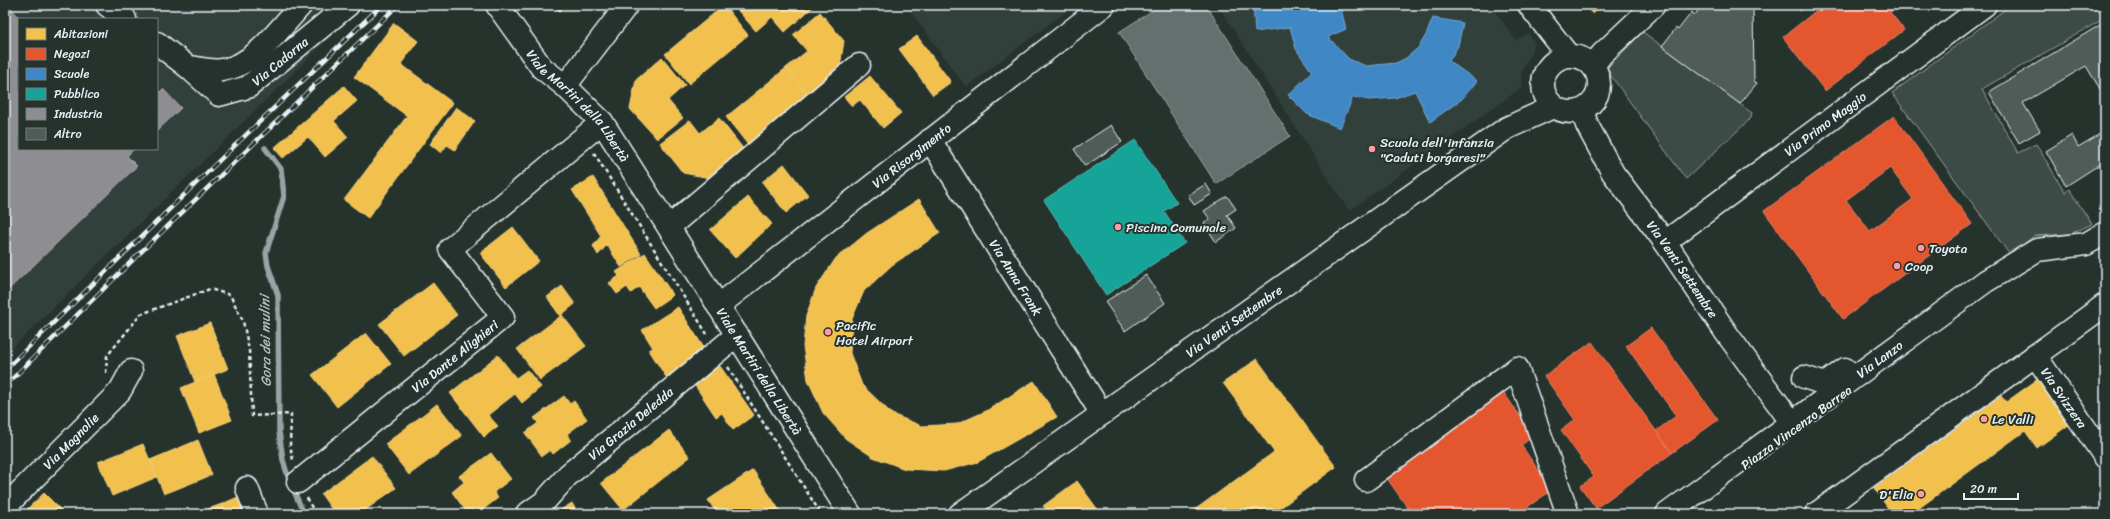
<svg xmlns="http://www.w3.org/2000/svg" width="2110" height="519" font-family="Sriracha,sans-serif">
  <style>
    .built { fill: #333f3a; fill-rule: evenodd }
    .green { fill: #3e4b47; stroke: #939ea0 }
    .water { fill: #636f6d; stroke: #98a3a5 }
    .homes { fill: #f2c14e; stroke: #efcf81 }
    .shops { fill: #e4572e; stroke: #e5856b; fill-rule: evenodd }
    .schools { fill: #3f88c5; stroke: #72a8d4 }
    .public { fill: #17a398; stroke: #56bab5 }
    .industry { fill: #8d8d92; stroke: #a8abb1 }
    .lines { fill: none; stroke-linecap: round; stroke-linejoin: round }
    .stream { stroke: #98a3a5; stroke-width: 5.5 }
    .building { fill: #505c59; stroke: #e8f1f8 }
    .minor-casing { stroke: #e8f1f8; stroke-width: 25 }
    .path { stroke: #e8f1f8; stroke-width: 2.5; stroke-dasharray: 4 3; stroke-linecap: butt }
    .minor { stroke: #26332d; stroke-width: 22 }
    .rail-casing { stroke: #e8f1f8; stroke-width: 4.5 }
    .rail { stroke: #26332d; stroke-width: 3; stroke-dasharray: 9; stroke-linecap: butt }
    .poi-dot { fill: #ff9aa2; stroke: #26332d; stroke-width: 1.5 }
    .labels { text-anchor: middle; stroke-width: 4; stroke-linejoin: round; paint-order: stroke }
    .street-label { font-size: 13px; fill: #e8f1f8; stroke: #26332d }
    .poi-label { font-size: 13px; fill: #e8f1f8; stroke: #26332d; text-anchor: start }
    .water-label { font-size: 14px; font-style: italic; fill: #b3bdc0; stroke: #26332d }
  </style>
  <rect width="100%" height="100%" fill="#26332d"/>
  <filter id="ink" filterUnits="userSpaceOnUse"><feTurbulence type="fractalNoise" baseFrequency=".025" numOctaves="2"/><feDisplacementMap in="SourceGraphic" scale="8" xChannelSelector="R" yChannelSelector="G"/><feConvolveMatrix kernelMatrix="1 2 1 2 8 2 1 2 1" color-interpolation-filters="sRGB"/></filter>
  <g filter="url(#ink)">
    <!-- built -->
    <g class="built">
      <path d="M5,5H363L5,355ZM19,19H157V149H19Z"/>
      <path d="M906,5H1072L1073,6L966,87Z"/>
      <path d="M1218,5H1490L1516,40L1529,33L1535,44L1521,74V88L1349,211Z"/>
    </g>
    <!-- green -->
    <g class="green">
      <path d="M2011,5H2102L2105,9V18L1982,89L2018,153L2036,144L2065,192L2069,189L2092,224L2070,234L2034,236L2010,255L1892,93Z"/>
      <path d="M1643,32L1752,113L1751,118L1686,179L1606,69Z"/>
    </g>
    <!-- water -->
    <path class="water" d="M1161,5H1206L1290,136L1216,184L1119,32Z"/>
    <!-- homes -->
    <g class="homes">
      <path d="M552,5H565L560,11Z"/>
      <path d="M724,5L748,35L689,84L665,54Z"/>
      <path d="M733,5H815L785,32L772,17L756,31Z"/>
      <path d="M1583,5H1602L1593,14Z"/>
      <path d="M820,12L844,41L840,67L808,95L786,68L807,51L793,35Z"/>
      <path d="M394,23L418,41L401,64L453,103L368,218L344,200L407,116L354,77Z"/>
      <path d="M917,36L951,82L933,95L899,49Z"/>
      <path d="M662,57L685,85L668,100L683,118L657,139L630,109L636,80Z"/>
      <path d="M786,68L808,95L748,145L726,117Z"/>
      <path d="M870,76L901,113L883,128L860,100L852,106L844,97Z"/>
      <path d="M344,86L357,101L334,121L348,137L325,157L308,137L283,158L274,148Z"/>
      <path d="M456,107L475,121L455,150L447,145L441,153L430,144Z"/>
      <path d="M719,118L745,151L710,178L683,173L660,143L690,120L700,133Z"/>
      <path d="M784,164L808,195L786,213L762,182Z"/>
      <path d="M593,177L641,254L621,267L607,245L598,255L593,246L601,236L572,190Z"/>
      <path d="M748,197L772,224L735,258L710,230Z"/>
      <path d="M919,199L940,233L892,265L864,291L852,319L850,353L862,385L892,414L922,426L957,424L986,411L1034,381L1057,417L978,462L944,471L905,469L873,457L846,439L823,413L808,380L803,346L806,316L816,288L836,258L867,233Z"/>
      <path d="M513,227L539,261L506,287L480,253Z"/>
      <path d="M645,253L673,295L654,308L639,287L631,293L627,287L617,294L609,283L619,276L616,272Z"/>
      <path d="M433,283L457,315L404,356L379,324Z"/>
      <path d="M562,286L575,304L560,316L547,297Z"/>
      <path d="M678,307L706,351L666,377L649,350L653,348L642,330Z"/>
      <path d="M562,315L586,346L540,380L517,349Z"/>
      <path d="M210,323L228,369L195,382L177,336Z"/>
      <path d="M366,333L391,364L337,407L312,375Z"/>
      <path d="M498,355L516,378L527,370L541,387L522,403L515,394L488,415L498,426L484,437L450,393Z"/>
      <path d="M1257,359L1336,467L1272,514H1189L1274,452L1223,383Z"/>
      <path d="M720,366L754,415L733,430L722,413L716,417L694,384Z"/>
      <path d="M214,374L232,420L199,433L181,388Z"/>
      <path d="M2038,379L2070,424L2037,448L2025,431L1911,514H1892L1874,488L2001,396L2006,402Z"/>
      <path d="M564,396L570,404L574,401L587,419L567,434L571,440L553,454L550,450L542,456L525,433L538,423L534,418Z"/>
      <path d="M437,404L462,436L409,475L385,444Z"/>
      <path d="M669,430L690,457L623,510L601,483Z"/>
      <path d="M198,440L212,475L164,494L150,460Z"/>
      <path d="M143,444L157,477L112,496L98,462Z"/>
      <path d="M491,453L511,479L494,492L498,498L480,512L476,508L468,514L452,492L464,482L459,476Z"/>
      <path d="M372,456L396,488L360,514H335L321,494Z"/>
      <path d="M753,470L782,514H717L708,500Z"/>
      <path d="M1077,481L1101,514H1050L1043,506Z"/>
      <path d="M44,493L65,514H22Z"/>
      <path d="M245,494L253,514H226L222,504Z"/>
      <path d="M572,503L578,514H554Z"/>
      <path d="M222,504L226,514H197V513Z"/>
    </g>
    <!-- shops -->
    <g class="shops">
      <path d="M1796,5H1808L1800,11Z"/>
      <path d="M1813,5H1900L1890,12L1904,30L1825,91L1783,37L1817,10Z"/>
      <path d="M1894,116L1972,224L1843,319L1764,211ZM1890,168L1913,199L1870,231L1846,200Z"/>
      <path d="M1651,328L1718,420L1672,453L1656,431L1676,416L1626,346Z"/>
      <path d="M1592,342L1672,453L1596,508L1580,486L1594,477L1561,430L1575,420L1544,376Z"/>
      <path d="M1504,393L1534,436L1521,445L1552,490L1520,512L1522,514H1412L1384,474Z"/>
    </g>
    <!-- schools -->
    <path class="schools" d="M1253,5H1340L1346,29L1328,37L1349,59L1366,66L1396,63L1406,58L1418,48L1426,35L1433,18L1463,23L1458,46L1449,61L1477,81L1462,99L1430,122L1415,91L1395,98L1369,100L1353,97L1340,128L1307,114L1288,95L1312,72L1296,49L1290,27L1255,32Z"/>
    <!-- public -->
    <path class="public" d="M1135,140L1177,203L1164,211L1185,243L1106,295L1044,200Z"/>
    <!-- industry -->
    <g class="industry">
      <path d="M5,5H8L21,19H19V149H134L127,156L137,166L5,293Z"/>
      <path d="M163,89L181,108L157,131V95Z"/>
    </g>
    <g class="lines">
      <!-- stream -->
      <path class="stream" d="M265,148L281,169L284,196L266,253L268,266L278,295L279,432L283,460L289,480L304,514"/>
    </g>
    <!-- building -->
    <g class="building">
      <path d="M1702,5H1753L1754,81L1757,83L1740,104L1662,46L1676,28L1678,30L1692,12L1695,15Z"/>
      <path d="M2105,22V97L2086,66L2023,103L2040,131L2019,143L1989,92Z"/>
      <path d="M1111,125L1122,142L1085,166L1074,149Z"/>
      <path d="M2105,131V161L2066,186L2046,151L2072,135L2078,147Z"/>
      <path d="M1206,184L1212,194L1194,205L1188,195Z"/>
      <path d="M1227,196L1236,209L1227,215L1236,228L1216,242L1204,223L1210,219L1204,211Z"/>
      <path d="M1146,275L1165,303L1125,331L1105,302Z"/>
    </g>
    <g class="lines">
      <defs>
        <g id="minor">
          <path d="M107,5L125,19"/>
          <path id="s1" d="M497,5L542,68L565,86L602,122L850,514"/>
          <path d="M1529,5L1568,55"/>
          <path id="s2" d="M157,43L188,67L219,95L248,87L348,5"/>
          <circle cx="1571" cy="84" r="28"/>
          <path d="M1593,66L1602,54L1654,5"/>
          <path d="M188,67C199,68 212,72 222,70C253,67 281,27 301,5"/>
          <path d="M565,86L627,5"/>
          <path id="s3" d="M1582,110L1587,125L1613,173L1665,242L1727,334L1792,423"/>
          <path id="s4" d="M930,140L1102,414"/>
          <path d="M669,227L859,65"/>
          <path id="s5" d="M1665,242L1985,5"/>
          <path id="s6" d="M718,306L1104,5"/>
          <path id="s7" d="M2037,358L2105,457"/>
          <path d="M1804,377L1825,384L1845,369"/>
          <path d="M1366,480L1517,368L1568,514"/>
          <path id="s8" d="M298,482L503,317L450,249L602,122"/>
          <path d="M247,488L257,514"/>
          <path id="s9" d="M5,507L120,391L131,371"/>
          <path id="s10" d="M527,514L544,502L568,475L737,335"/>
          <path id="s11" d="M960,514L1507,128L1553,107"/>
          <path id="s12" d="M1667,514L1986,281L2037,250L2086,244L2105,233"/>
          <path d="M1816,514L2105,305"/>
        </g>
      </defs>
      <!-- minor casing -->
      <use href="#minor" class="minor-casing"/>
      <!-- path -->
      <g class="path">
        <path d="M594,153L707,334"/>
        <path d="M728,367L821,514"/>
        <path d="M106,373L107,356L141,314L210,289L230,295L243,321L249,350L252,416L291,414L290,445L293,460"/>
        <path d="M307,498L315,514"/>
      </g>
      <!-- minor -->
      <use href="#minor" class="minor"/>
      <defs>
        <g id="rail">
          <path d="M5,370L228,152L382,5"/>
          <path d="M5,386L143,250L398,5"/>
        </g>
      </defs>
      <!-- rail casing -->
      <use href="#rail" class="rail-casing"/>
      <!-- rail -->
      <use href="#rail" class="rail"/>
    </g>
  </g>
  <!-- markers -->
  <g class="poi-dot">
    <circle cx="1372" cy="149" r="4"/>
    <circle cx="1118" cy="227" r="4"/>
    <circle cx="1921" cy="248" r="4"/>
    <circle cx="1897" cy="266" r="4"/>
    <circle cx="828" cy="332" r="4"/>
    <circle cx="1984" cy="419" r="4"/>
    <circle cx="1921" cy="494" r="4"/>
  </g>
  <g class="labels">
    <!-- street labels -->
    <g class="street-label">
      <text dy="5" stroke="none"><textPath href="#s2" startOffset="152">Via Cadorna</textPath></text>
      <text dy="5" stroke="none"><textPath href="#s1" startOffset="130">Viale Martiri della Libertà</textPath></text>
      <text dy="5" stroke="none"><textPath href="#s5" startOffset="199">Via Primo Maggio</textPath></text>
      <text dy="5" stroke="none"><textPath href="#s6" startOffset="245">Via Risorgimento</textPath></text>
      <text dy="5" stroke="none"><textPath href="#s3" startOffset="189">Via Venti Settembre</textPath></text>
      <text dy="5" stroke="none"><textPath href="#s4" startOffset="162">Via Anna Frank</textPath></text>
      <text dy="5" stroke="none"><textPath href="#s11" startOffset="335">Via Venti Settembre</textPath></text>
      <text dy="5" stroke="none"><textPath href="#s8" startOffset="201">Via Dante Alighieri</textPath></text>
      <text dy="5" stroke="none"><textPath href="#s12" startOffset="263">Via Lanzo</textPath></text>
      <text dy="5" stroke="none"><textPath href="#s1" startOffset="453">Viale Martiri della Libertà</textPath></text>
      <text dy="5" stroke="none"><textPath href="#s7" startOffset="48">Via Svizzera</textPath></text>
      <text dy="5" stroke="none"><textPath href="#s10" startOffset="138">Via Grazia Deledda</textPath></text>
      <text transform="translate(1796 427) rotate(-36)" y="5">Piazza Vincenzo Barrea</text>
      <text dy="5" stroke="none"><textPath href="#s9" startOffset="93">Via Magnolie</textPath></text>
    </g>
    <!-- poi labels -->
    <g class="poi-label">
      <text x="1380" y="147">Scuola dell'infanzia<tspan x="1380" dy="15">"Caduti borgaresi"</tspan></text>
      <text x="1126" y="232">Piscina Comunale</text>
      <text x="1929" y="253">Toyota</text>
      <text x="1905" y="271">Coop</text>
      <text x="836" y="330">Pacific<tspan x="836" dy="15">Hotel Airport</tspan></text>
      <text x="1992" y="424">Le Valli</text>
      <text x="1913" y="499" text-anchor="end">D'Elia</text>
    </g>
    <!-- water labels -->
    <g class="water-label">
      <text transform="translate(265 341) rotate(-91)" y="5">Gora dei mulini</text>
    </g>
  </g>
  <!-- margin -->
  <rect width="2110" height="519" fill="none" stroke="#26332d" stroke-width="20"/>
  <rect x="10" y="10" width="2090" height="499" fill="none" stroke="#e8f1f8" stroke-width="1.5" filter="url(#ink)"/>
  <!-- legend -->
  <rect x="18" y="18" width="140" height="132" fill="#26332d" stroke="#747f7e"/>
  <rect x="26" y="28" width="20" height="12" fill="#f2c14e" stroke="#747f7e"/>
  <text x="54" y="38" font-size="12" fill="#e8f1f8">Abitazioni</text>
  <rect x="26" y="48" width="20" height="12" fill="#e4572e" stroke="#747f7e"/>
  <text x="54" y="58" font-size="12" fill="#e8f1f8">Negozi</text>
  <rect x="26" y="68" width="20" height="12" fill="#3f88c5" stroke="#747f7e"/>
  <text x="54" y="78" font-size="12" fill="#e8f1f8">Scuole</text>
  <rect x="26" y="88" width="20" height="12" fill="#17a398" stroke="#747f7e"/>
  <text x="54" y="98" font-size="12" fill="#e8f1f8">Pubblico</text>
  <rect x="26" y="108" width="20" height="12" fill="#8d8d92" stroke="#747f7e"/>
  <text x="54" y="118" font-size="12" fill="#e8f1f8">Industria</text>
  <rect x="26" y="128" width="20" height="12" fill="#505c59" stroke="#747f7e"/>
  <text x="54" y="138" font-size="12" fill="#e8f1f8">Altro</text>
  <!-- scale -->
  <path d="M1964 493v6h54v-6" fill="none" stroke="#e8f1f8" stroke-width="2"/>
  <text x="1970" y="493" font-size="12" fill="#e8f1f8" stroke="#26332d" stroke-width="3" paint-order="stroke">20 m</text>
</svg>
